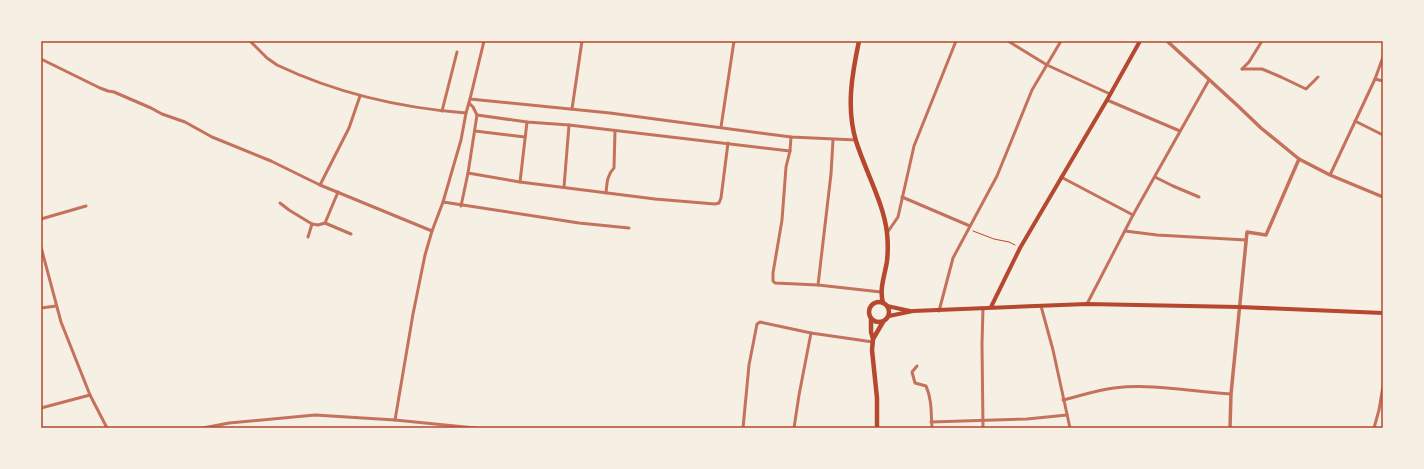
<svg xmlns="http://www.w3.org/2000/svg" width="1424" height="469" font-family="'Noto Serif',serif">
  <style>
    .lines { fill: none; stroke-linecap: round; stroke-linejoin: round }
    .path { stroke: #b5482f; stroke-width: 1 }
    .minor { stroke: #c5725c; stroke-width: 3 }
    .tertiary { stroke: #c5725c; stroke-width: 3.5 }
    .secondary { stroke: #b5482f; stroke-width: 4 }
    .primary { stroke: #b5482f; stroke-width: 4.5 }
    .neatline { fill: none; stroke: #b5482f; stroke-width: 1.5 }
  </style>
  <rect width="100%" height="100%" fill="#f6efe4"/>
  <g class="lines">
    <!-- path -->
    <path class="path" d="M973,231L994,239L1009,242L1015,245"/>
    <!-- minor -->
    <g class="minor">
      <path d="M250,41L267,58L277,65C336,93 401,108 466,113"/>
      <path d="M1008,41L1047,65L1110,94"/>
      <path d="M41,59L100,88L108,91L114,92L151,108L162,114L185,122L212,137L271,161L320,185L432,231"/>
      <path d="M1242,69H1262L1281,77L1306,89L1318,77"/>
      <path d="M1242,69L1249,62L1262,41"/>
      <path d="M1375,79L1383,81"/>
      <path d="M470,99L610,113L791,137L856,140"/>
      <path d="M1107,100L1180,131"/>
      <path d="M572,109L582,41"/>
      <path d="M442,111L457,52"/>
      <path d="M477,115L527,122L569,125L790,151"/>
      <path d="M1355,121L1383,135"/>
      <path d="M721,127L734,41"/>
      <path d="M475,131L525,137"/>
      <path d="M791,137L790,151L786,167L782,220L773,273V281L775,283L818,285L881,292"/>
      <path d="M468,173L520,182L655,199L715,204L719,203L721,198L728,143"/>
      <path d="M1330,175L1375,79L1383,57"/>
      <path d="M1061,177L1133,215"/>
      <path d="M1155,177L1173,186L1199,197"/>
      <path d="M520,182L527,122"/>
      <path d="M320,185L349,128L360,96"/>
      <path d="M564,187L569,125"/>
      <path d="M606,193C607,183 607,175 614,168L615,131"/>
      <path d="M902,197L970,226"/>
      <path d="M443,202L579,223L629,228"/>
      <path d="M280,203L289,210L312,224L308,237"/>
      <path d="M461,206L468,173L477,115L473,107L469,103"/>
      <path d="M41,219L86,206"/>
      <path d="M325,223L351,234"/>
      <path d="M312,224L318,225L325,223L338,192"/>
      <path d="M1125,231L1157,235L1246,240"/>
      <path d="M887,233L898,217L914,146L956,41"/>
      <path d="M41,247L61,322L90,395L107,428"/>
      <path d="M818,285L831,174L833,140"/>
      <path d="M1087,304L1133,215L1209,80"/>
      <path d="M1041,306L1053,350L1070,428"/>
      <path d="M41,308L56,306"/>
      <path d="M983,308L982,344L983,428"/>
      <path d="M939,311L953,258L997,176L1032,90L1061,41"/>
      <path d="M917,366L912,372L915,383L926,386C932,399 931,414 932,428"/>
      <path d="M1063,400C1080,396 1097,390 1114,388C1153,383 1193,392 1231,394"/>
      <path d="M41,408L90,395"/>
      <path d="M395,420L413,314L425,255L432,231L443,202L461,140L466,113L470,99L484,41"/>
      <path d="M931,422L1027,419L1067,415"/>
      <path d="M203,428L229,423L315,415L395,420L475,428"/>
      <path d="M743,428L749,365L757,324L760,322L811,333L873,342"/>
      <path d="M794,428L799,395L811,333"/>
      <path d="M1374,428L1379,410L1383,386"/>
    </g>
    <!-- tertiary -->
    <g class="tertiary">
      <path d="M1167,41L1238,106L1261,128L1299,159L1330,175L1383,197"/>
      <path d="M1230,428L1231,394L1247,232L1266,235L1299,159"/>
    </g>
    <!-- secondary -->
    <g class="secondary">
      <path d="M887,306L910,311"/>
      <path d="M991,307L1020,248L1107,100L1140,41"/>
      <path d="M889,316L913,311L1087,304L1239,307L1383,313"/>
    </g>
    <!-- primary -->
    <g class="primary">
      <path d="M859,41C852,74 846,108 856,141C865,170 884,204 887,233C888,242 888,252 887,261C885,275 879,288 883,303"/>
      <circle cx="879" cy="312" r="10"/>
      <path d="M871,319V332L873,339L872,350L877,398V428"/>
      <path d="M873,339L883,322"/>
    </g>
  </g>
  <!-- border -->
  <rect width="1424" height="469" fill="none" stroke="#f6efe4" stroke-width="84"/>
  <rect x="42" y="42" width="1340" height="385" class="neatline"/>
</svg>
